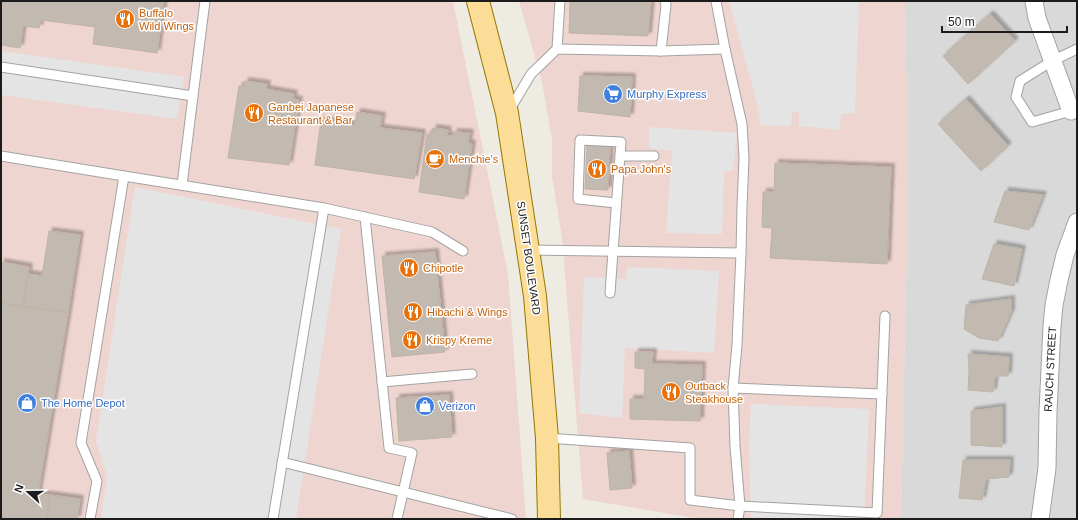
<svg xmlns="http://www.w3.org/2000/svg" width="1078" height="520" font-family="Helvetica,sans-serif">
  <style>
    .residential { fill: #dad9d9 }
    .commercial { fill: #efd5d0 }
    .parking { fill: #e4e4e4 }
    .building { fill: #c2bab1; stroke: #bfb3a4; filter: url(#shadow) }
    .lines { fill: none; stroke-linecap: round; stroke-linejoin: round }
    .lane-casing { stroke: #a3a3a3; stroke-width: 11 }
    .street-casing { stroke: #a3a3a3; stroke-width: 19 }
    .primary-casing { stroke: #947600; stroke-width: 24 }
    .lane { stroke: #fff; stroke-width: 9 }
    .street { stroke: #fff; stroke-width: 17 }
    .primary { stroke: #fcdd98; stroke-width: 22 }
    .labels { text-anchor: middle; stroke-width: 3; stroke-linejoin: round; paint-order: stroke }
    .food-label { font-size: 11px; fill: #c56008; stroke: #fff; text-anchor: start }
    .shop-label { font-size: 11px; fill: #366cbe; stroke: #fff; text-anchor: start }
    .street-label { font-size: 11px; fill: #1c1c1c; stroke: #fff }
  </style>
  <defs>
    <filter id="shadow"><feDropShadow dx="3.5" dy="-3.5" stdDeviation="1" flood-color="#0004"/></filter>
  </defs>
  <rect width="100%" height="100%" fill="#eeebe2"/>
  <!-- residential -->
  <path class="residential" d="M905,1H1077V519H901L908,187Z"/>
  <!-- commercial -->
  <g class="commercial">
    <path d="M1,1H453L508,274L526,519H1Z"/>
    <path d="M519,1H905L908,187L901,519H699L583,499L562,238L552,176V140L542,82Z"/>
  </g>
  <!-- parking -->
  <g class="parking">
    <path d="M729,1H859L855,113L841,114L839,130L799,126V113L792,112L791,126L760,125L759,110Z"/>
    <path d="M1,51L184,77L177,119L1,95Z"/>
    <path d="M649,127L737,133L733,171H724L722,234L666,233L672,151L649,148Z"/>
    <path d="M135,187L341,229L296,519H101L107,476L96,441Z"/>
    <path d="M627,267L719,271L714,353L625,348L622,418L579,413L584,277L626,279Z"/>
    <path d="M751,404L869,409L864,519H796L751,517L749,446Z"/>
  </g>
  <!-- building -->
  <g class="building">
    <path d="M1,1H164L157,53L93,44L95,27L41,20L39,28L23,26L20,48L1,45Z"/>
    <path d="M570,1H651L648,36L569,33Z"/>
    <path d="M990,14L1015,41L968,84L943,56Z"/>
    <path d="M580,76L632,77L630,117L578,111Z"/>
    <path d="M245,81L267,84L266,89L294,94L293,99L299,100L289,165L228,158L239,86L244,87Z"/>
    <path d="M966,99L1008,146L981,171L938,124Z"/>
    <path d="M357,112L382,116L380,128L422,133L414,179L315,165L321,120L355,125Z"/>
    <path d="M433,128L448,130L447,136H453L454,132L470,133L468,143L472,144L464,199L419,192L427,134H432Z"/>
    <path d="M587,145L610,146L608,190L585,189Z"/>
    <path d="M775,163L891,167L887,264L770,258L772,228L762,227L763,192H774Z"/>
    <path d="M1005,191L1043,195L1029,230L994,222Z"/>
    <path d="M49,231L80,235L68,313L23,306L28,274L42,276Z"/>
    <path d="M994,244L1022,249L1014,286L982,279Z"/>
    <path d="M435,252L445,352L392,357L382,256Z"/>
    <path d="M1,262L29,267L23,306L1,303Z"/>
    <path d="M1011,299V312L998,341L979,338L964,329L966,305Z"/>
    <path d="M1,303L68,313L38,494L50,495L47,519H1Z"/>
    <path d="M635,352H653L652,364L702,365L700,421L630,419V399H644L645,369L635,368Z"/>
    <path d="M968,354L1009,357L1008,376H995L993,392L968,390L969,371Z"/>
    <path d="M449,395L452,437L399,441L396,398Z"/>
    <path d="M1002,407V447L971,445V411Z"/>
    <path d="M629,451L632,488L610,490L607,453Z"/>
    <path d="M963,460H1010L1009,477L986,479L982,500L959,498Z"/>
    <path d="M50,495L80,499L77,519H47Z"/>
  </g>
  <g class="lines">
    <defs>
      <g id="lane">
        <path d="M716,1L725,49L742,124L744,158L742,206L741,253L737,345L733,388L735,446L740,506L738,519"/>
        <path d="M557,49L560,1"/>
        <path d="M661,51L666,5L665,1"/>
        <path d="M1,67L193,96L205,1"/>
        <path d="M509,111L531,74L557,49L661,51L725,49"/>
        <path d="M1071,111L1032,122L1016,97L1020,81L1052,61L1077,49"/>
        <path d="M1,156L124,176"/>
        <path d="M620,156H654"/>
        <path d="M182,185L193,96"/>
        <path d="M324,208L432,232L463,251"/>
        <path d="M365,217L389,448L412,453L397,519"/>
        <path d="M528,250L741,253"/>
        <path d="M610,293L621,142L580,140L578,199L616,203"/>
        <path d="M382,382L472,374"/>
        <path d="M733,388L882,394"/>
        <path d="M547,438L690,448V500L740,506L877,513L885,316"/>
        <path d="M282,462L512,519"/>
        <path d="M90,519L97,481L81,443L124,176L324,208L273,519"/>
      </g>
      <g id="street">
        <path d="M1034,1L1037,18L1071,111"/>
        <path d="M1040,519L1047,468L1048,412L1052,326L1054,305L1059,280L1065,255L1077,222"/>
      </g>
      <path id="primary" d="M478,1L507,113L535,296L547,438L549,519"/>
    </defs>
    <!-- lane casing -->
    <use href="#lane" class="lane-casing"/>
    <!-- street casing -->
    <use href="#street" class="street-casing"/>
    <!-- primary casing -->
    <use href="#primary" class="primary-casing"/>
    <!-- lane -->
    <use href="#lane" class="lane"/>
    <!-- street -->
    <use href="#street" class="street"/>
    <!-- primary -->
    <use href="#primary" class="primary"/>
  </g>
  <!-- icons -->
  <defs>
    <symbol id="restaurant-disc" viewBox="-11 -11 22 22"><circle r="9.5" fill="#e8710a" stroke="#fff"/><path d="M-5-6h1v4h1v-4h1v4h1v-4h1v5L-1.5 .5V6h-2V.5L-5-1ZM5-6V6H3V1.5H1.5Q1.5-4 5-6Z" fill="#fff"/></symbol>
    <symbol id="supermarket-disc" viewBox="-11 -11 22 22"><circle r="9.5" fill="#3f7fe0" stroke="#fff"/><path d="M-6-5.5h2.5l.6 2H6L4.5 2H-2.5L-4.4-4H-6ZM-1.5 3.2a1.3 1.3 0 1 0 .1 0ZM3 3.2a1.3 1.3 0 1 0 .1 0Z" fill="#fff"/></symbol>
    <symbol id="cafe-disc" viewBox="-11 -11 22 22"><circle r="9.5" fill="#e8710a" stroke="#fff"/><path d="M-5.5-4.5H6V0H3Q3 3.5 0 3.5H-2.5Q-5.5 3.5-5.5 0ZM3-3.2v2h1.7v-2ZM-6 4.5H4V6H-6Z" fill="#fff"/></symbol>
    <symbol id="shop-disc" viewBox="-11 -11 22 22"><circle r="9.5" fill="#3f7fe0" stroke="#fff"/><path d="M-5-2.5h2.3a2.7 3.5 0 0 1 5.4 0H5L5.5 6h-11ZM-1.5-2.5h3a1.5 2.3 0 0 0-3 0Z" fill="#fff"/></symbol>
  </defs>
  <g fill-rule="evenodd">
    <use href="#restaurant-disc" x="114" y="8" width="22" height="22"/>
    <use href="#supermarket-disc" x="602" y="83" width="22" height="22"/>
    <use href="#restaurant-disc" x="243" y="102" width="22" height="22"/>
    <use href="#cafe-disc" x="424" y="148" width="22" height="22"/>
    <use href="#restaurant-disc" x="586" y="158" width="22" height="22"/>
    <use href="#restaurant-disc" x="398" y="257" width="22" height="22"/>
    <use href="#restaurant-disc" x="402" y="301" width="22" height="22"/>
    <use href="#restaurant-disc" x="401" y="329" width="22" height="22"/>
    <use href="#restaurant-disc" x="660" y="381" width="22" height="22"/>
    <use href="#shop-disc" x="16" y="392" width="22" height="22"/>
    <use href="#shop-disc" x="414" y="395" width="22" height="22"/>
  </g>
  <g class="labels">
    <!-- food labels -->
    <g class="food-label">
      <text x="139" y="17">Buffalo<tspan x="139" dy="13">Wild Wings</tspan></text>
      <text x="268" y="111">Ganbei Japanese<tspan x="268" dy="13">Restaurant &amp; Bar</tspan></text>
      <text x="449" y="163">Menchie's</text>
      <text x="611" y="173">Papa John's</text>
      <text x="423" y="272">Chipotle</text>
      <text x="427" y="316">Hibachi &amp; Wings</text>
      <text x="426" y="344">Krispy Kreme</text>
      <text x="685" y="390">Outback<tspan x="685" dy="13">Steakhouse</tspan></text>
    </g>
    <!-- shop labels -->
    <g class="shop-label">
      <text x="627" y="98">Murphy Express</text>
      <text x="41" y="407">The Home Depot</text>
      <text x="439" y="410">Verizon</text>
    </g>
    <!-- street labels -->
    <g class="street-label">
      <text transform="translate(529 258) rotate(82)" y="4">SUNSET BOULEVARD</text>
      <text transform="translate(1050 369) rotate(-87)" y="4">RAUCH STREET</text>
    </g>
  </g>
  <!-- border -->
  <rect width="1078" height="520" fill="none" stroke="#1c1c1c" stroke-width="4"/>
  <!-- north arrow -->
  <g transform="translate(28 492) rotate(291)" stroke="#ffffff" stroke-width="3" paint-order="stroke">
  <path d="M0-3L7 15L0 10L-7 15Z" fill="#1c1c1c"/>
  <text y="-6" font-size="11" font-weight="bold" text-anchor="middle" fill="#1c1c1c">N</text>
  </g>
  <!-- scale -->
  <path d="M942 26v6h125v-6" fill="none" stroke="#1c1c1c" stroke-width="2"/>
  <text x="948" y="26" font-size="12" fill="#1c1c1c" stroke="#ffffff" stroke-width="3" paint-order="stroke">50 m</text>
</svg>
